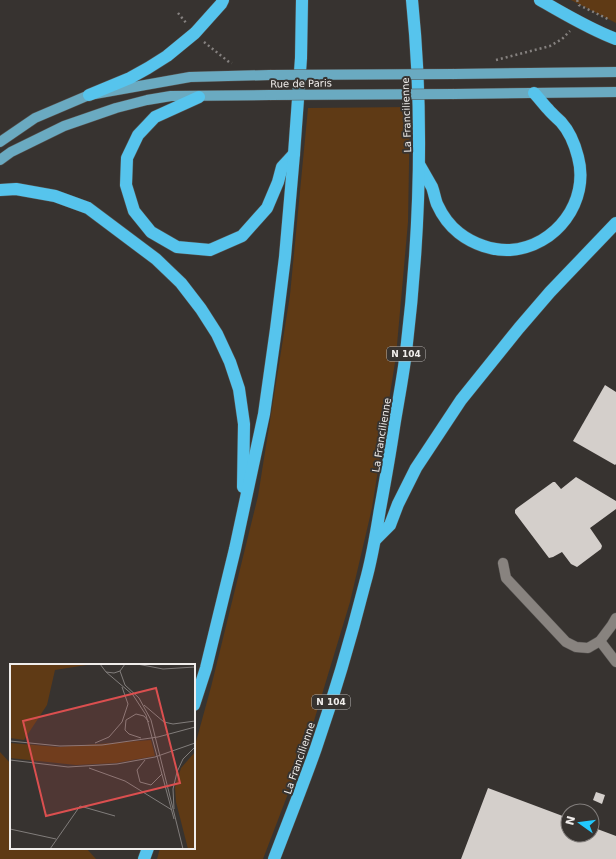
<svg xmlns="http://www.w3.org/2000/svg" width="616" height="859" font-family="'DejaVu Sans',sans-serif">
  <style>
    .green { fill: #5f3a15 }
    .building { fill: #d4cfcb }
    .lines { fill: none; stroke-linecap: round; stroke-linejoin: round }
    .minor-casing { stroke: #55524f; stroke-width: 11 }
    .major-casing { stroke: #55524f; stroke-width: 11 }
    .highway-casing { stroke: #55524f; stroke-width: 13 }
    .path { stroke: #85817f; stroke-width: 2.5; stroke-dasharray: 2 3; stroke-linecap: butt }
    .minor { stroke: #88837f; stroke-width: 10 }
    .major { stroke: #6aaac1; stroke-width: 10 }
    .highway { stroke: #56c4ed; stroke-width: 12 }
    .major-bridge-casing { stroke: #55524f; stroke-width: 11; stroke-linecap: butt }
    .major-bridge { stroke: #6aaac1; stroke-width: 10 }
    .labels { text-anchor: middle; stroke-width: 4; stroke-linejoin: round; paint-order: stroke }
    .shield { fill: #373330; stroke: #b8b5b3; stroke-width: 1 }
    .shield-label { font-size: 9px; font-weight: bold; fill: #f0edeb }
    .street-label { font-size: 10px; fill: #f0edeb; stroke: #373330 }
    .inset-road { fill: none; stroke: #817d7b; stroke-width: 1 }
    .view { fill: #db4f4f; fill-opacity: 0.15; stroke: #db4f4f; stroke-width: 2 }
    .inset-edge { fill: none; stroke: #f0edeb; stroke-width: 2 }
  </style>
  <rect width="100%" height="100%" fill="#373330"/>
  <!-- green -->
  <g class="green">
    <path d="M571,0H616V23Z"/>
    <path d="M410,107L408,222L396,356L372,508L350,602L307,744L263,859H157L160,848H194V749L211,687L258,496L290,295L308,108Z"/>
    <path d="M0,752L11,764V848H86L96,859H0Z"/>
  </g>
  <!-- building -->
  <g class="building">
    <path d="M605,385L616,392V464L615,465L573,441Z"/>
    <path d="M576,477L616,501V509L590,528L601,544L602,546L601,549L577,567L571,564L562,552L553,557L549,558L515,513V510L517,508L553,482H555L561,489Z"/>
    <path d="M488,788L568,818V835H592V827L616,836V859H461Z"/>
    <path d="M596,792L605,795L602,804L593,800Z"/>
  </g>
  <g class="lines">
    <defs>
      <g id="minor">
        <path d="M503,563L506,578L566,642L576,647L588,648L600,641L612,625L616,618"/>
        <path d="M600,641L616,662"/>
      </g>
      <g id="major">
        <path d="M454,74L616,72"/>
        <path d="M454,94L616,92"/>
        <path d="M0,142L35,118L89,95L190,77L270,75"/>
        <path d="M0,160L11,152L64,126L116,108L147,100L171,96L270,95"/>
      </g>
      <g id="highway">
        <path d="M540,0C565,14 589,29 616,39"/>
        <path d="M89,95L130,78L148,68L167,56L195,33L221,4L223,0"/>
        <path d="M199,97L155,117L138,135L127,158L126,185L134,211L151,232L177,247L210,250L242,236L267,208L278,182L282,167L294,154"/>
        <path d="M420,166C424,173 428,180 432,187C434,192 435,199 437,204C442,215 450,226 459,233C473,244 493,251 510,250C556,247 590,201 578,157C575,145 570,132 561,122C557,118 552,114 548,109C543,104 539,98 534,93"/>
        <path d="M0,190L16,189L55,196L88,208L156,259L181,283L201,309L217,334L230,362L239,389L244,424L243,487"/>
        <path d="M375,540L390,525L398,504L416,468L461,400L519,328L550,292L616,223"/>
        <path d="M194,705L206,668L235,549L264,414L276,329L285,257L294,154L301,58L302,0"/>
        <path d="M144,859L148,848"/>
        <path d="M274,859C288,822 303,785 316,748C335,693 351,638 365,583C372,559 376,534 380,509C385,482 390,454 394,427C398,402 403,377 406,352C420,235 424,117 412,0"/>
      </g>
    </defs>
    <!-- minor casing -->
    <use href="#minor" class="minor-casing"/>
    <!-- major casing -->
    <use href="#major" class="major-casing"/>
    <!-- highway casing -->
    <use href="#highway" class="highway-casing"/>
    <!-- path -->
    <g class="path">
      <path d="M577,0L579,5L610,20"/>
      <path d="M178,13L187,24"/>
      <path d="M204,42L229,62L232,63"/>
      <path d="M496,60L550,46L562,39L570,31"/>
    </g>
    <!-- minor -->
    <use href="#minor" class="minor"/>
    <!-- major -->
    <use href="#major" class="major"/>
    <!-- highway -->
    <use href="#highway" class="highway"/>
    <defs>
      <g id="major-bridge">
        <path d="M270,75L454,74"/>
        <path d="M270,95L454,94"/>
      </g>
    </defs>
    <!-- major-bridge casing -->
    <use href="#major-bridge" class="major-bridge-casing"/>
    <!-- major-bridge -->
    <use href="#major-bridge" class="major-bridge"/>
  </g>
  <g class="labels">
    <!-- shield labels -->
    <g class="shield">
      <rect x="387" y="347" width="38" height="14" rx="3"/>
      <rect x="312" y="695" width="38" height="14" rx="3"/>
    </g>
    <g class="shield-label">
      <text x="406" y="357">N 104</text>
      <text x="331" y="705">N 104</text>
    </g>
    <!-- street labels -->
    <g class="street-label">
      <text transform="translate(301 83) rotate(-1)" y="4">Rue de Paris</text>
      <text transform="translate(406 115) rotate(-92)" y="4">La Francilienne</text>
      <text transform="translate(381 435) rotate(-81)" y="4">La Francilienne</text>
      <text transform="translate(299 758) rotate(-71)" y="4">La Francilienne</text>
    </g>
  </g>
  <!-- overview -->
  <g transform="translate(10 664)">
    <rect width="185" height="185" fill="#373330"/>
    <path d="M0,0H83L45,6L37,41L14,76L0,74ZM141,76L145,92L106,99L66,101L0,94V79L48,83ZM185,88V185H178L166,138L165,123L171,104Z" fill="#5f3a15"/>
    <path class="inset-road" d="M90,0L96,8L104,9L110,7L115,0M127,0L153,5L185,3M110,7L115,21L129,34L141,56L173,185M96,8L123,31L136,51L164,155M134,41L154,58L163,60L185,57M131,74L119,70L115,66L116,56L126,50L134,52L139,58M0,77L50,82L92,81L148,73L185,63M85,79L99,73L112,58L118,40L112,23M0,96L58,103L107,100L145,93L185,79M135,96L127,106L130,118L141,121L152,110M79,104L115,117L162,146M164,145L163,125L167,108L173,95L185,83M0,165L46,175M40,185L70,142L105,152"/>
    <path class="view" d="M146,24L170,119L36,152L13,57Z"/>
    <rect width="185" height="185" class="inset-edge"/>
  </g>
  <!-- north arrow -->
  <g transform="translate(580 823) rotate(284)"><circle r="19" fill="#373330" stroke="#817d7b"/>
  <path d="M0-3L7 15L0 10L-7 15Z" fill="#22c9fe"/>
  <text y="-6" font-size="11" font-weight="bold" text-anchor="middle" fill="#f0edeb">N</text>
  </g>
</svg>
